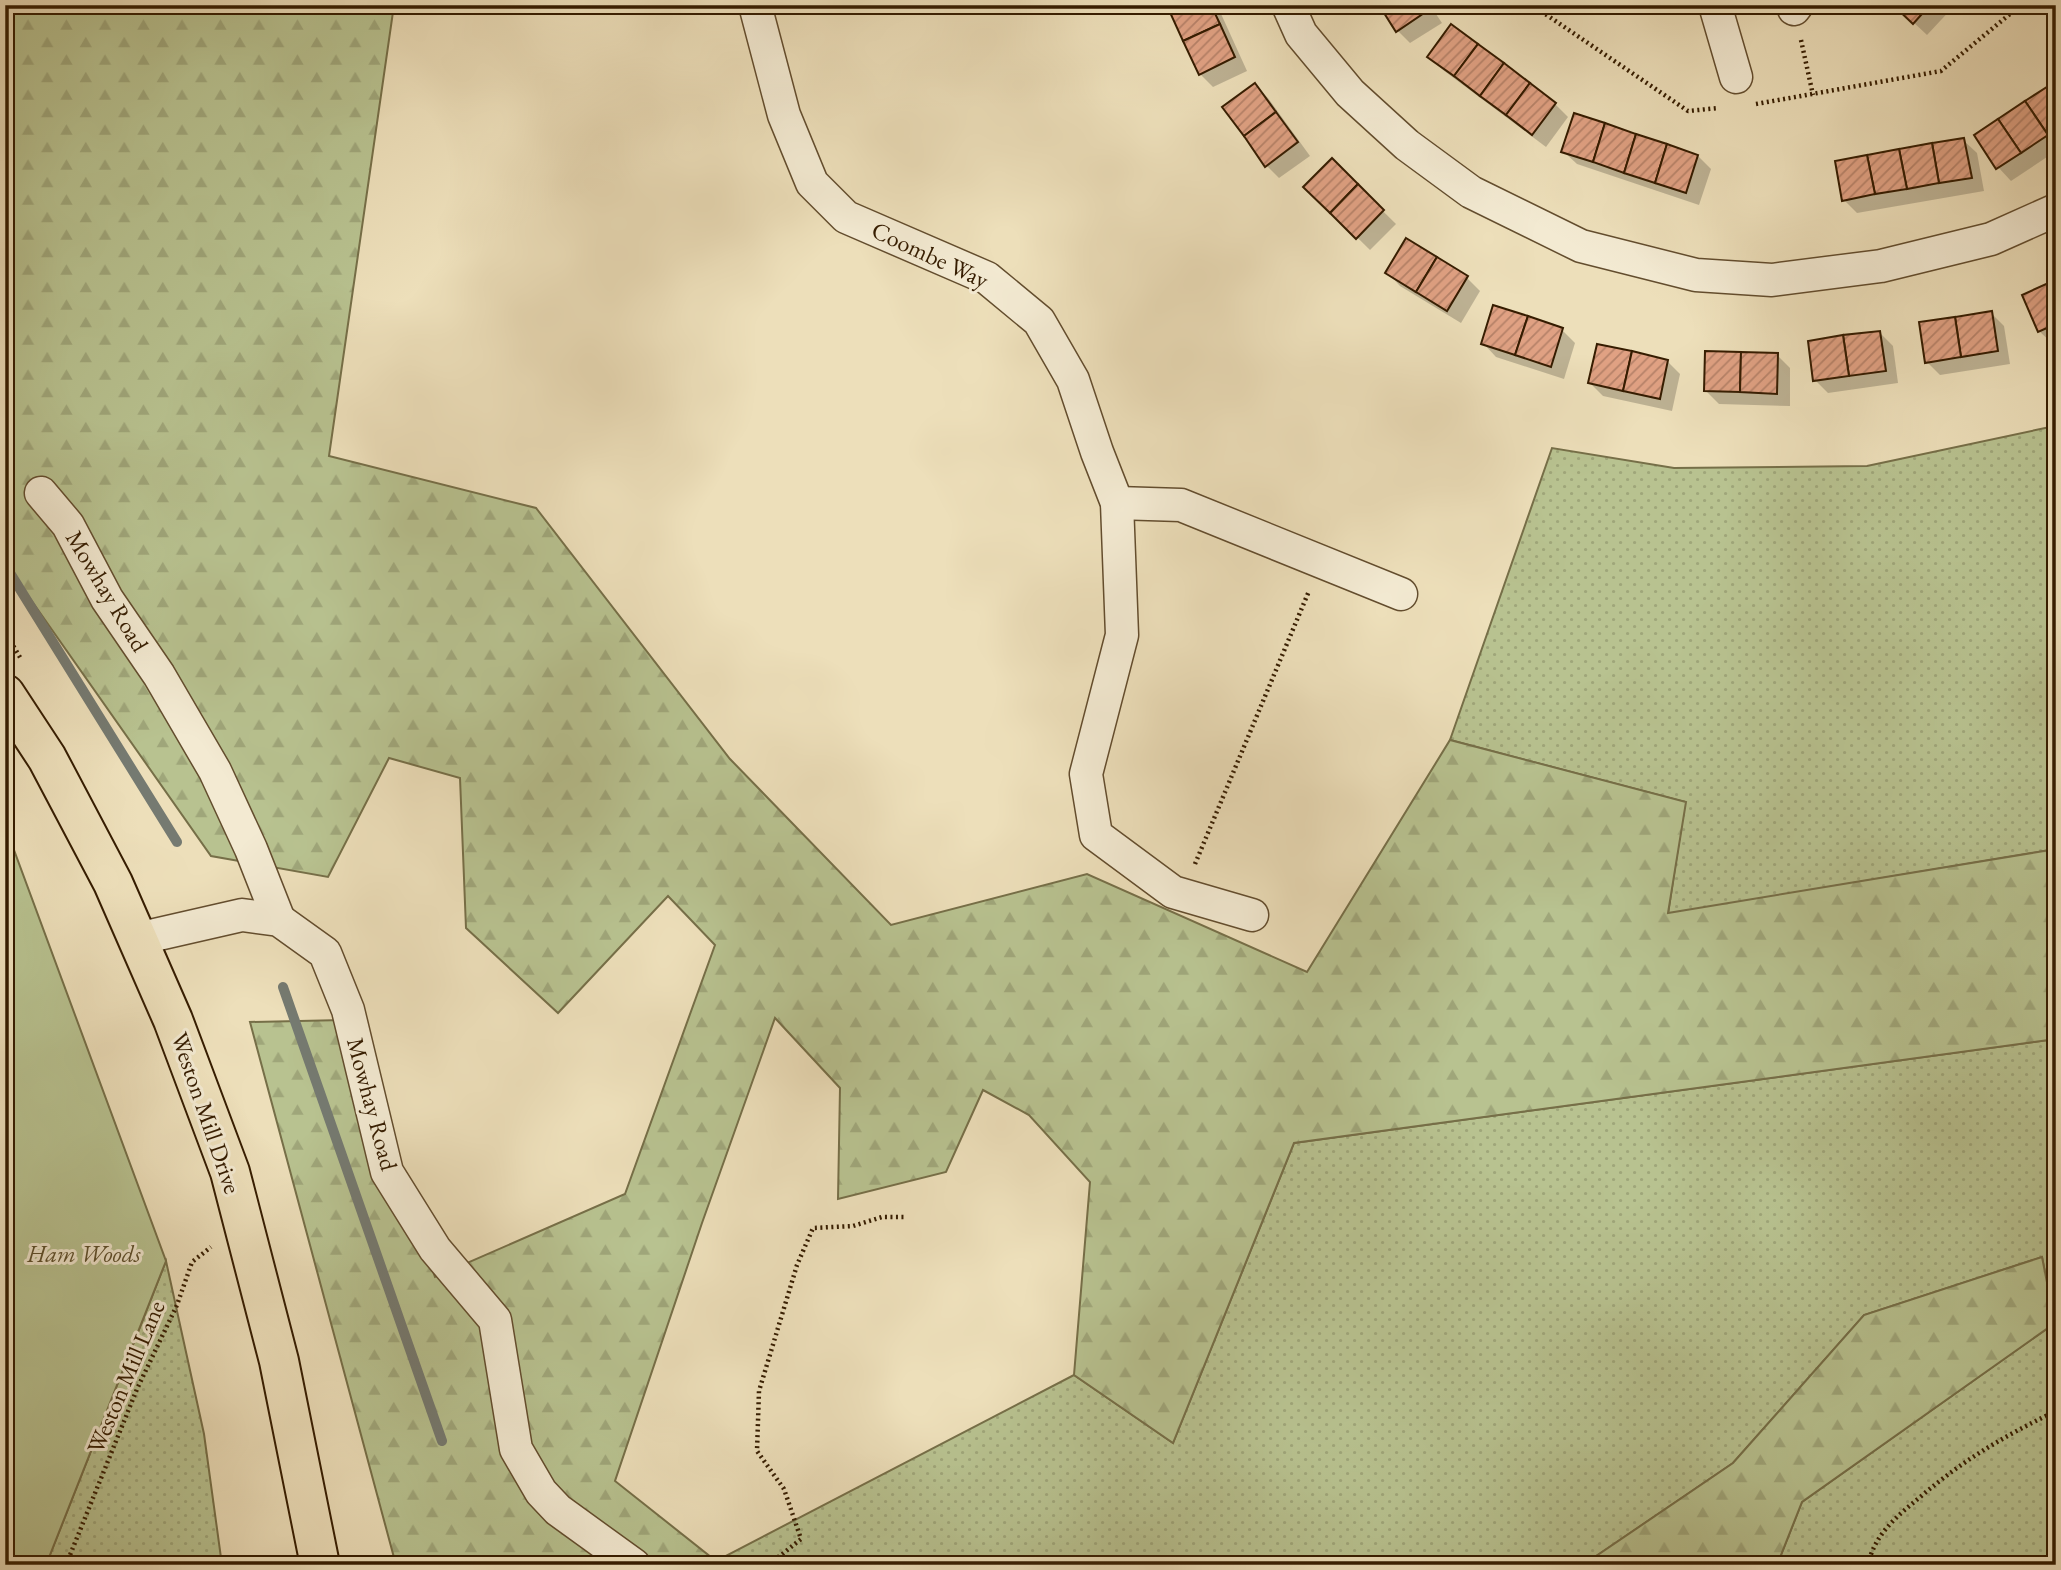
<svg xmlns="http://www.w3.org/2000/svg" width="2061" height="1570" font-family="'EB Garamond',serif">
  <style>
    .grass { fill: url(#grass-dots); stroke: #766f48; stroke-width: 2 }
    .forest { fill: url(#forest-firs); stroke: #766f48; stroke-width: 2 }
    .green { fill: #b8c290; stroke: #766f48; stroke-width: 2 }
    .shadow { fill: #0003 }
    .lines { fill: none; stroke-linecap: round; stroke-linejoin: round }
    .stream { stroke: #757a71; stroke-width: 10 }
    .building { fill: url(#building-hatch); stroke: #351c00; stroke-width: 2 }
    .street-casing { stroke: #634d2e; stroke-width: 35 }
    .primary-casing { stroke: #351c00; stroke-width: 42 }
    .path { stroke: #351c00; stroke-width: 4.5; stroke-dasharray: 2 3.5; stroke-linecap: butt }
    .street { stroke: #f3ead2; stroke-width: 32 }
    .primary { stroke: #eddfba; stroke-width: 38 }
    .labels { text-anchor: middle; stroke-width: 6; stroke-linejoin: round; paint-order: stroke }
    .street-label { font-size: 24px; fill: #351c00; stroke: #f3ead2 }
    .park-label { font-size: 24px; font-style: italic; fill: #5c4e2b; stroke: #f3ead2 }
  </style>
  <defs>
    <pattern id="grass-dots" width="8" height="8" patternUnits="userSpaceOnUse" patternTransform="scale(1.75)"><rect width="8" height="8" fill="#b8c290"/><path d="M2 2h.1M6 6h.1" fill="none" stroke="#9fa67a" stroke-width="1.8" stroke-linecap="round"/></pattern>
    <pattern id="forest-firs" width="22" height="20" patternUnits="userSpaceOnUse" patternTransform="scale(1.75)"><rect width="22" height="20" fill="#b8c290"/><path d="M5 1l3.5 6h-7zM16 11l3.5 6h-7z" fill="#9fa67a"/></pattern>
    <pattern id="building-hatch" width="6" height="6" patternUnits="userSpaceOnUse" patternTransform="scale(1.75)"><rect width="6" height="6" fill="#e0a183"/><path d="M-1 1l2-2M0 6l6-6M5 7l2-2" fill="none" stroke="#b68269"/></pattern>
  </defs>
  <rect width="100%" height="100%" fill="#eddfba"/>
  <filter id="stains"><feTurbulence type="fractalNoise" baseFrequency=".00286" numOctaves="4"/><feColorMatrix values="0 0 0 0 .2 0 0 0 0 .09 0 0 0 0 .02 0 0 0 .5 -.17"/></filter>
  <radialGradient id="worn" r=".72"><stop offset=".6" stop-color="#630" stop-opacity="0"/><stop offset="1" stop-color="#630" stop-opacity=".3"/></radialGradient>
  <!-- grass -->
  <g class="grass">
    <path d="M2050,427L2056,512V849L1668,914L1685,802L1450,740L1552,448L1674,468L1867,466Z"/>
    <path d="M2056,1039V1565H1777L1802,1502L2055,1323L2042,1257L1864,1315L1733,1463L1583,1565H728L716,1561L1074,1375L1173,1443L1294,1143Z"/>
    <path d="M166,1261L204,1434L222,1565H46Z"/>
  </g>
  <!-- forest -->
  <g class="forest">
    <path d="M5,5H394L329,456L536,508L730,759L891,925L1087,874L1307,972L1450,740L1686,802L1668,913L2056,849V1039L1294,1143L1173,1443L1074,1375L1090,1182L1029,1115L983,1090L946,1172L838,1199L840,1088L775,1018L702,1223L615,1481L716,1561L728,1565H396L250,1022L343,1020L435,1277L625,1194L715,945L668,896L558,1013L466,928L460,778L389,758L328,877L211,856L5,563Z"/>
    <path d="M2042,1257L2055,1323L1802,1502L1777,1565H1583L1733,1463L1864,1315Z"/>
  </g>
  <!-- green -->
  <g class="green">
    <path d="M2056,425V512L2050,427Z"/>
    <path d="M5,833L11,842L166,1261L46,1565H5Z"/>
  </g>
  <!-- shadow -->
  <g class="shadow">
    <path d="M1178,5H1217L1247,71L1213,87L1200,74Z"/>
    <path d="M1381,5H1430L1442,23L1410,43L1397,30Z"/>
    <path d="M1895,5H1955L1927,35Z"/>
    <path d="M1452,26L1555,104L1568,117L1546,147L1443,70L1430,57Z"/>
    <path d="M2056,83V151L2011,181L1998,167L1977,135Z"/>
    <path d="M1255,85L1268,98L1310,156L1279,178L1266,165Z"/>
    <path d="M1963,140L1977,153L1984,191L1857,213L1844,200Z"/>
    <path d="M1563,151L1698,156L1711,169L1699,205L1577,164Z"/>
    <path d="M1332,161L1396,224L1370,250L1306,187Z"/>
    <path d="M1407,240L1467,278L1480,291L1461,323L1400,286L1387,272Z"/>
    <path d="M2056,282V343L2053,344L2039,331L2024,296Z"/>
    <path d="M1991,313L2004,326L2010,364L1940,375L1927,362Z"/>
    <path d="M1562,330L1575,343L1564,379L1496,357L1483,343Z"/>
    <path d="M1879,332L1893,346L1898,383L1828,393L1815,380Z"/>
    <path d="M1777,355L1790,368V406L1719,404L1706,391Z"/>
    <path d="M1667,361L1680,374L1672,411L1603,396L1590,383Z"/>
  </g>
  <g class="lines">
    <!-- stream -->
    <g class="stream">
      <path d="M5,565L177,842"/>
      <path d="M283,987L442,1441"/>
    </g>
  </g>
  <!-- building -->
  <g class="building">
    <path d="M1174,5H1211L1220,24L1183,41L1168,8Z"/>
    <path d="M1379,5H1427L1430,9L1396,32Z"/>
    <path d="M1893,5H1929V6L1913,24Z"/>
    <path d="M1220,24L1235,57L1199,75L1183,41Z"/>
    <path d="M1451,24L1478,44L1454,76L1427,57Z"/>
    <path d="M1478,44L1504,63L1480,96L1454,76Z"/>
    <path d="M1504,63L1530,83L1506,115L1480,96Z"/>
    <path d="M1255,83L1276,112L1244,136L1222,107Z"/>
    <path d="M1530,83L1556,103L1532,135L1506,115Z"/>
    <path d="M2053,83L2056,87V130L2048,135L2025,101Z"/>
    <path d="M2025,101L2048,135L2021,153L1998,119Z"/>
    <path d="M1276,112L1298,142L1265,167L1244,136Z"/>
    <path d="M1574,113L1605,123L1593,162L1561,152Z"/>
    <path d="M1998,119L2021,153L1996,169L1974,135Z"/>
    <path d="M1605,123L1636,134L1624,173L1593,162Z"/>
    <path d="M1636,134L1667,144L1655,183L1624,173Z"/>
    <path d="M1964,138L1972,178L1939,183L1932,143Z"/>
    <path d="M1932,143L1939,183L1907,189L1899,149Z"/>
    <path d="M1667,144L1698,155L1686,193L1655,183Z"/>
    <path d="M1899,149L1907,189L1875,194L1867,155Z"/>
    <path d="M1867,155L1875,194L1842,201L1835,161Z"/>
    <path d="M1332,158L1358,184L1330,213L1303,187Z"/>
    <path d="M1358,184L1384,210L1356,239L1330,213Z"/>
    <path d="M1406,238L1437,257L1416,292L1385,273Z"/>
    <path d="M1437,257L1468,276L1447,311L1416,292Z"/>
    <path d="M2055,280L2056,324L2038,332L2022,295Z"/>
    <path d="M1493,305L1528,316L1515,355L1481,344Z"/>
    <path d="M1992,311L1998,351L1961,357L1955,317Z"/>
    <path d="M1528,316L1563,328L1551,367L1515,355Z"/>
    <path d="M1955,317L1961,357L1925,363L1919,322Z"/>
    <path d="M1880,331L1886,371L1849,376L1843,335Z"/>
    <path d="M1843,335L1849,376L1813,381L1808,341Z"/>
    <path d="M1597,344L1632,351L1623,391L1588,383Z"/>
    <path d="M1632,351L1668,360L1660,399L1623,391Z"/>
    <path d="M1705,351L1741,352L1740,392L1704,391Z"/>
    <path d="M1741,352L1778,353L1777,394L1740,392Z"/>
  </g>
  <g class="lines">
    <defs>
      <g id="street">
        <path d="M755,5L784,115L812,183L846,217L987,278L1039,321L1073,380L1097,452L1117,503L1122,635L1086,774L1096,835L1173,892L1252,915"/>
        <path d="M1288,5L1301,34L1350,93L1407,145L1471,192L1581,246L1696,275L1772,280L1881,266L1991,239L2056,210"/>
        <path d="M1715,5L1736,77"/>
        <path d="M1794,9L1797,5"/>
        <path d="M41,493L68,525L107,599L159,675L215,771L251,849L279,920"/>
        <path d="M1117,503L1181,505L1401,594"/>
        <path d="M137,939L242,915L279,920L325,953L348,1010L387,1172L435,1249L495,1320L516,1449L541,1492L558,1510L634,1565"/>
      </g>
      <path id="primary" d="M5,694L47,758L113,883L173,1020L230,1172L279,1361L320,1565"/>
    </defs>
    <!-- street casing -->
    <use href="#street" class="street-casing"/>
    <!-- primary casing -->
    <use href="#primary" class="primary-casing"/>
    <!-- path -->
    <g class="path">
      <path d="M1532,5L1688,111L1719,108"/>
      <path d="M1801,40L1813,95"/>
      <path d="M1756,104L1941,71L2021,5"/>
      <path d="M5,632L21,659"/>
      <path d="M1195,864L1309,591"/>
      <path d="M66,1565L137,1389L177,1305L192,1262L211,1247"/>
      <path d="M763,1565L780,1556L801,1539L784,1489L757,1451L759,1391L797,1265L813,1228L853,1226L882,1217H904"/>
      <path d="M1868,1565C1874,1535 1897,1516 1919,1498C1963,1460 2004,1436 2056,1411"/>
    </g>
    <!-- street -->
    <use href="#street" class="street"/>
    <!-- primary -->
    <use href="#primary" class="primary"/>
  </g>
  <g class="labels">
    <!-- street labels -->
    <g class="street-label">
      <text transform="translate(930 255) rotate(25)" y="8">Coombe Way</text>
      <text transform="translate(107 591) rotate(59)" y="8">Mowhay Road</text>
      <text transform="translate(372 1104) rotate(75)" y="8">Mowhay Road</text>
      <text transform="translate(206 1113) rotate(71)" y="8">Weston Mill Drive</text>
      <text transform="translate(126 1377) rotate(-67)" y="8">Weston Mill Lane</text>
    </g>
    <!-- park labels -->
    <g class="park-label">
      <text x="84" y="1262">Ham Woods</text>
    </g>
  </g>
  <!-- margin -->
  <rect width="2061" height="1570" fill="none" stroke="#eddfba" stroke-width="28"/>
  <rect x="7" y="7" width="2047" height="1556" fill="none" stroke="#351c00" stroke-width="3.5"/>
  <rect x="14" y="14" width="2033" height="1542" fill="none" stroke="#351c00" stroke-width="2"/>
  <rect width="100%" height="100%" filter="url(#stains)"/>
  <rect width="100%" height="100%" fill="url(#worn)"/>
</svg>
